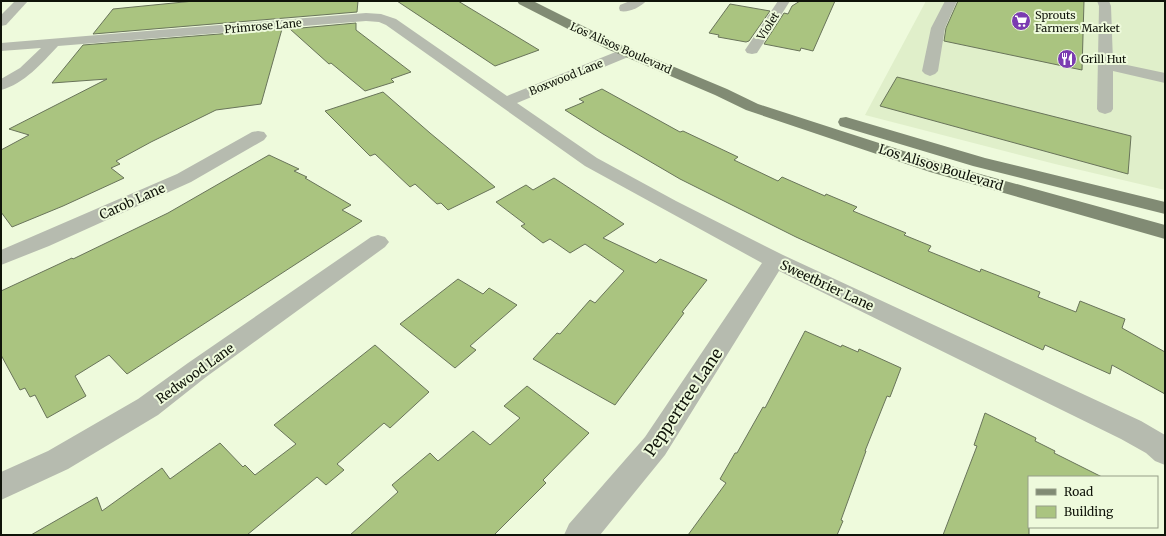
<svg xmlns="http://www.w3.org/2000/svg" width="1166" height="536" font-family="Merriweather,serif">
  <style>
    .built { fill: #e0efca }
    .building { fill: #aac480; stroke: #69745a }
    .lines { fill: none; stroke-linecap: round; stroke-linejoin: round }
    .minor { fill: #b6bbaf; fill-rule: evenodd }
    .major { fill: #818b74; fill-rule: evenodd }
    .labels { text-anchor: middle; stroke-width: 4; stroke-linejoin: round; paint-order: stroke }
    .far-poi-label { font-size: 11px; fill: #0f1309; stroke: #eefadc; text-anchor: start }
    .far-street-label { font-size: 11px; fill: #0f1309; stroke: #eefadc }
    .street-label { font-size: 13px; fill: #0f1309; stroke: #eefadc }
    .near-street-label { font-size: 16px; fill: #0f1309; stroke: #eefadc }
  </style>
  <rect width="100%" height="100%" fill="#eefadc"/>
  <!-- built -->
  <path class="built" d="M926,1H1165V190L1055,164L865,115Z"/>
  <!-- building -->
  <g class="building">
    <path d="M194,1H358L357,12L93,34L113,9Z"/>
    <path d="M397,1H458L539,50L495,66Z"/>
    <path d="M800,1H835L813,51L801,48L800,51L764,44L784,13L788,14L792,6Z"/>
    <path d="M958,1H1084L1082,70L944,41L946,28Z"/>
    <path d="M730,4L770,11L749,41L746,42L718,37L719,35L709,33Z"/>
    <path d="M356,23V30L411,72L391,79L394,82L365,91L331,63L329,64L290,29Z"/>
    <path d="M282,29L261,104L216,110L151,142L116,161L120,164L111,168L124,178L63,206L12,227L1,212V150L29,135L9,129L107,79L52,83L83,45Z"/>
    <path d="M897,77L1131,136L1128,174L880,106Z"/>
    <path d="M602,89L680,132L683,131L738,157L734,160L778,181L782,177L825,196L826,194L857,207L853,211L906,233L904,235L931,246L928,251L980,272L981,269L1022,285L1040,292L1038,297L1076,312L1080,301L1125,319L1122,328L1165,352V394L1112,365L1110,374L1045,345L1043,350L796,237L680,179L603,134L565,110L584,102L579,99Z"/>
    <path d="M383,92L430,133L495,187L448,210L441,203L437,204L415,184L410,187L375,154L370,156L325,111Z"/>
    <path d="M269,155L299,169L294,171L307,177L305,178L351,205L342,210L362,221L127,374L109,355L75,376L86,396L47,418L35,395L30,397L25,388L20,390L1,355V291L72,258L73,259L168,213Z"/>
    <path d="M554,178L624,224L603,238L656,263L660,259L707,280L682,312L684,313L615,405L533,359L557,333L560,334L590,300L595,303L624,271L585,244L570,253L550,239L543,243L521,226L525,224L496,202L526,185L533,190Z"/>
    <path d="M458,279L483,294L489,288L517,305L470,346L476,350L455,368L400,324Z"/>
    <path d="M805,331L841,347L842,345L858,352L859,349L901,368L890,397L887,396L865,451H866L841,520L843,521L837,535H688L726,483L720,479L735,453H737L763,407L765,408Z"/>
    <path d="M375,345L429,392L390,428L384,423L337,464L344,470L326,485L317,477L247,535H31L97,497L102,511L162,468L170,479L220,443L243,467L245,465L255,475L296,444L274,425Z"/>
    <path d="M527,386L589,433L543,480L546,483L494,535H350L398,492L392,485L430,453L438,461L473,431L490,445L520,418L504,406Z"/>
    <path d="M985,413L1036,438L1035,441L1055,451L1054,453L1102,477H1029V535H943L977,446L974,445Z"/>
  </g>
  <g class="lines">
    <!-- minor -->
    <g class="minor">
      <path d="M15,1H28L6,25L1,26V15Z"/>
      <path d="M630,1H646C641,7 628,13 620,11L619,8L620,5Z"/>
      <path d="M778,1H790L757,53L752,54L747,53L745,50Z"/>
      <path d="M945,1H957L945,28L938,71L935,74L930,76L925,74L922,71L931,28Z"/>
      <path d="M1097,1H1109L1111,6L1113,62L1165,73V83L1113,71V109L1111,112L1105,114L1099,112L1097,109L1099,6Z"/>
      <path d="M366,13L381,14L396,19L507,96L623,49L628,48L633,49L635,52L633,55L517,103L597,158L676,201L783,255L1141,421L1165,435V465L1155,461L1146,453L1121,439L779,271L665,455L600,535H564L569,524L645,437L762,263L585,166L386,25L379,22L366,21L58,46C42,63 24,84 1,90V79L20,68L41,48L1,51V43Z"/>
      <path d="M258,131L264,132L267,136L264,140L191,182L49,246L1,265V250L177,174L252,132Z"/>
      <path d="M378,235L385,237L389,242L385,247L206,377L158,415L68,469L1,500V472L48,451L138,399L188,363L371,237Z"/>
    </g>
    <!-- major -->
    <g class="major">
      <path d="M517,1H533L617,43L727,89L758,104L944,164L1165,225V239L930,172L746,110L715,95L607,49L519,4Z"/>
      <path d="M846,117L985,158L1165,202V214L973,166L840,126L838,122L840,118Z"/>
    </g>
  </g>
  <!-- icons -->
  <defs>
    <symbol id="supermarket-disc" viewBox="-11 -11 22 22"><circle r="9.5" fill="#7b3cb1" stroke="#eefadc"/><path d="M-6-5.5h2.5l.6 2H6L4.5 2H-2.5L-4.4-4H-6ZM-1.5 3.2a1.3 1.3 0 1 0 .1 0ZM3 3.2a1.3 1.3 0 1 0 .1 0Z" fill="#fff"/></symbol>
    <symbol id="restaurant-disc" viewBox="-11 -11 22 22"><circle r="9.5" fill="#7b3cb1" stroke="#eefadc"/><path d="M-5-6h1v4h1v-4h1v4h1v-4h1v5L-1.5 .5V6h-2V.5L-5-1ZM5-6V6H3V1.5H1.5Q1.5-4 5-6Z" fill="#fff"/></symbol>
  </defs>
  <g fill-rule="evenodd">
    <use href="#supermarket-disc" x="1010" y="10" width="22" height="22"/>
    <use href="#restaurant-disc" x="1056" y="48" width="22" height="22"/>
  </g>
  <g class="labels">
    <!-- far-poi labels -->
    <g class="far-poi-label">
      <text x="1035" y="19">Sprouts<tspan x="1035" dy="13">Farmers Market</tspan></text>
      <text x="1081" y="63">Grill Hut</text>
    </g>
    <!-- far-street labels -->
    <g class="far-street-label">
      <text transform="translate(263 26) rotate(-5)" y="4">Primrose Lane</text>
      <text transform="translate(768 26) rotate(-57)" y="4">Violet</text>
      <text transform="translate(621 48) rotate(24)" y="4">Los Alisos Boulevard</text>
      <text transform="translate(566 77) rotate(-22)" y="4">Boxwood Lane</text>
    </g>
    <!-- street labels -->
    <g class="street-label">
      <text transform="translate(941 167) rotate(17)" y="5">Los Alisos Boulevard</text>
      <text transform="translate(132 201) rotate(-24)" y="5">Carob Lane</text>
      <text transform="translate(827 285) rotate(25)" y="5">Sweetbrier Lane</text>
      <text transform="translate(195 373) rotate(-36)" y="5">Redwood Lane</text>
    </g>
    <!-- near-street labels -->
    <g class="near-street-label">
      <text transform="translate(683 402) rotate(-56)" y="6">Peppertree Lane</text>
    </g>
  </g>
  <!-- border -->
  <rect width="1166" height="536" fill="none" stroke="#0f1309" stroke-width="4"/>
  <!-- legend -->
  <rect x="1028" y="476" width="130" height="52" fill="#eefadc" stroke="#959e88"/>
  <rect x="1036" y="489" width="20" height="6" fill="#818b74" stroke="#959e88"/>
  <text x="1064" y="496" font-size="12" fill="#0f1309">Road</text>
  <rect x="1036" y="506" width="20" height="12" fill="#aac480" stroke="#959e88"/>
  <text x="1064" y="516" font-size="12" fill="#0f1309">Building</text>
</svg>
